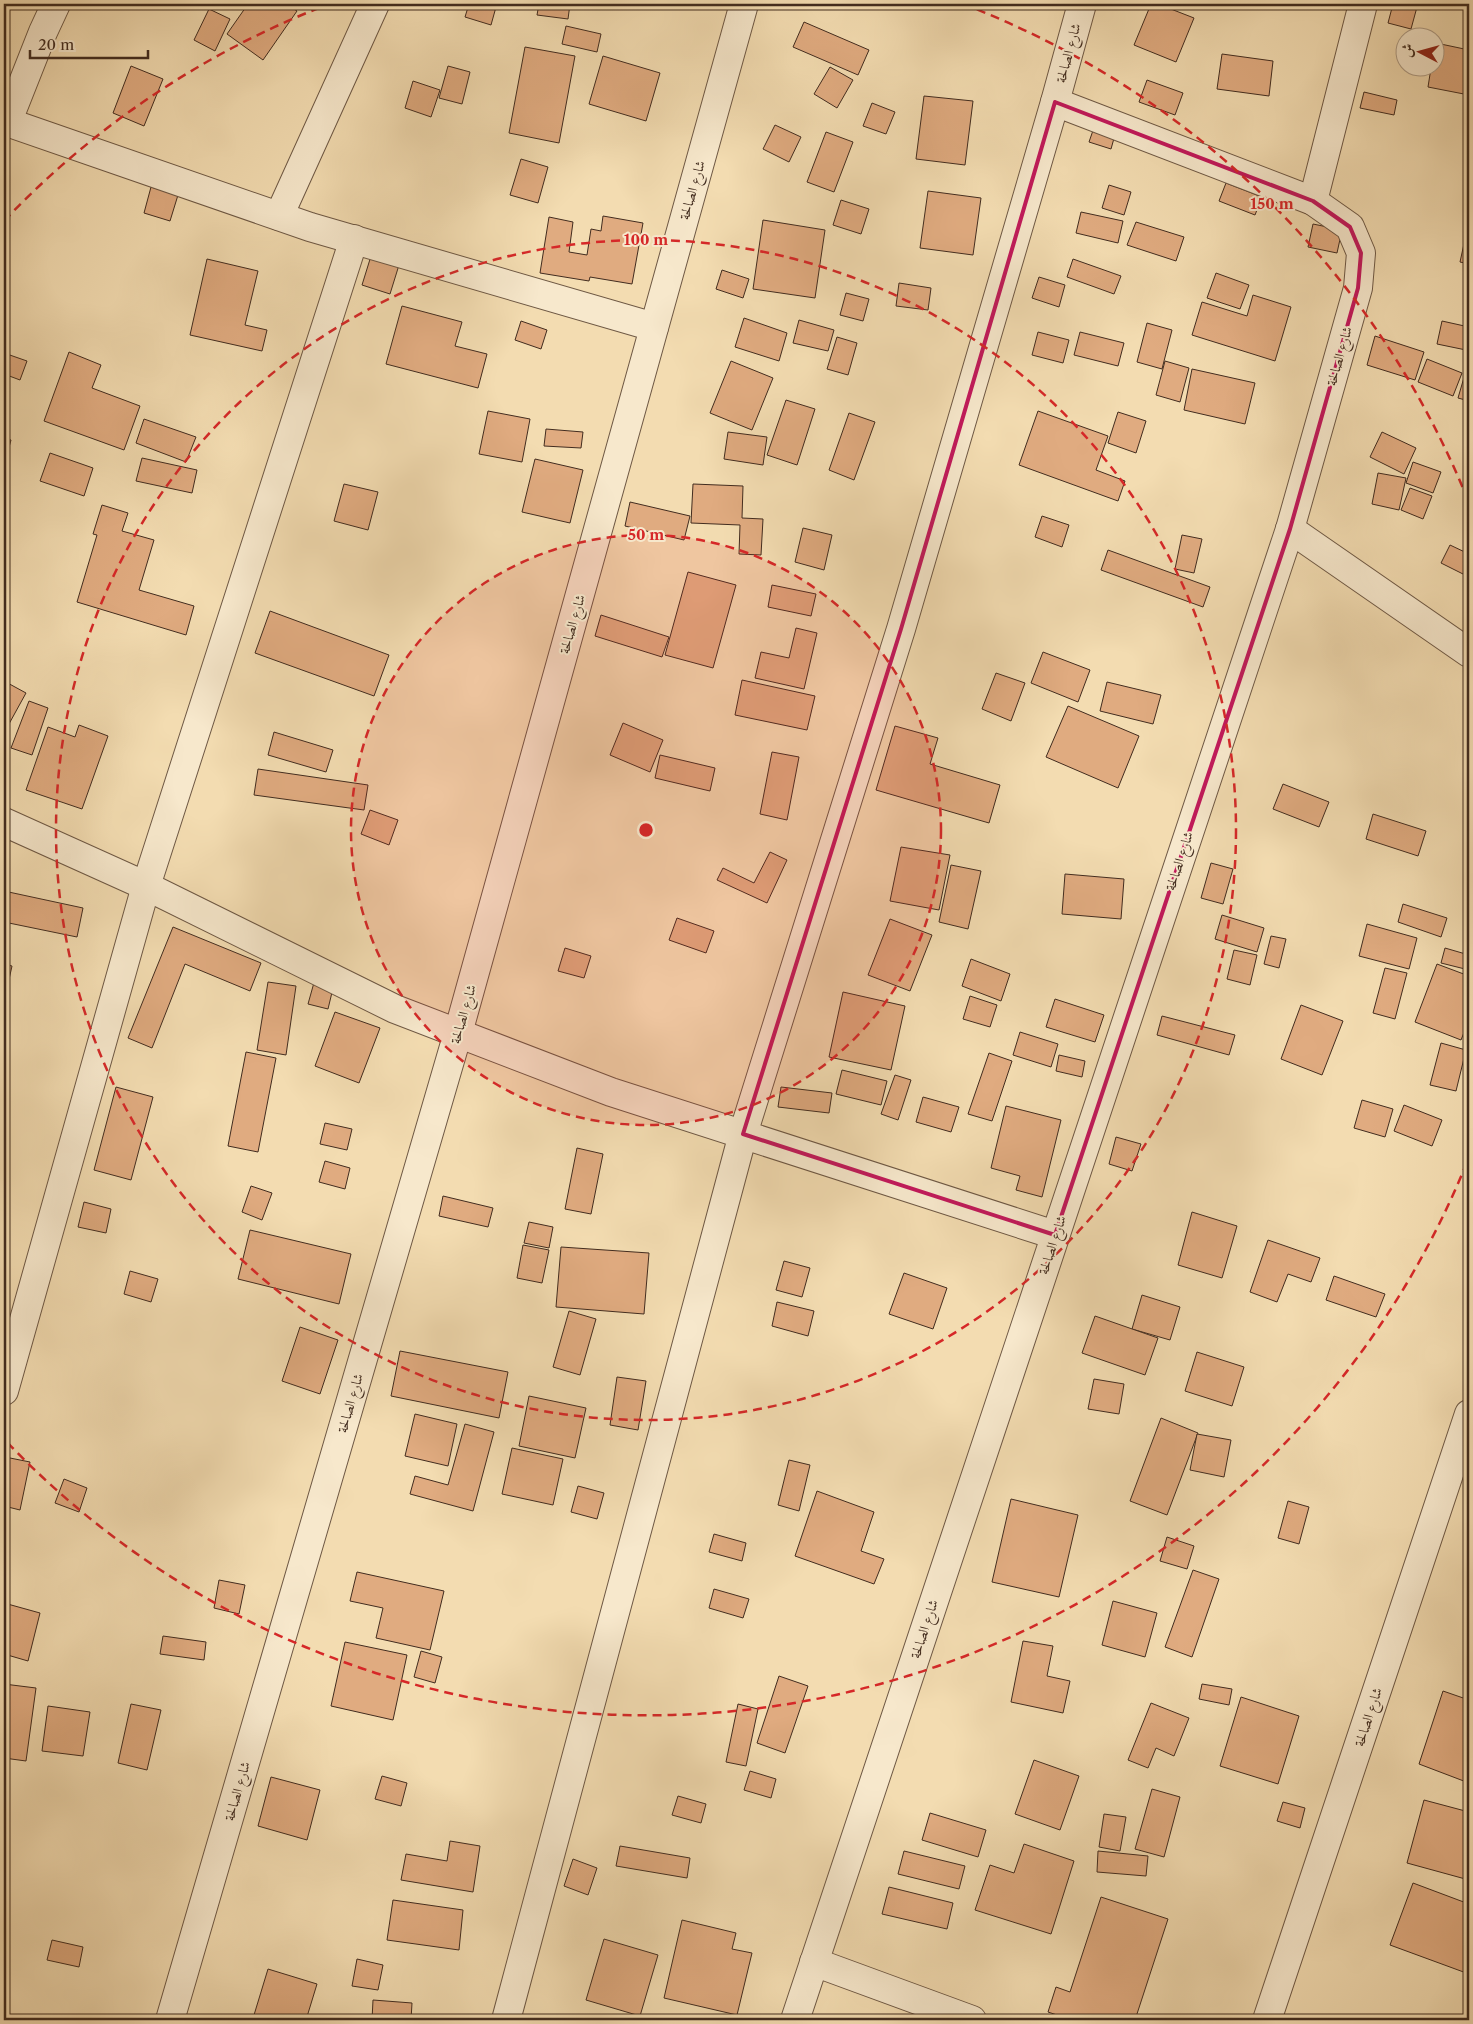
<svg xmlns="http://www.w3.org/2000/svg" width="1473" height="2024" font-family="'Libre Caslon Text',Amiri,serif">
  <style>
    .building { fill: #e0ab80; stroke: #422c1f }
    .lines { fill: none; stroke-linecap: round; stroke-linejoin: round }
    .minor-casing { stroke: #6e5844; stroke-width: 30 }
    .minor { stroke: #f7e8cc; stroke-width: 28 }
    .marked { fill: none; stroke: #c2185b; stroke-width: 4; stroke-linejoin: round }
    .ring { fill: none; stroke: #d62828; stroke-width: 2.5; stroke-dasharray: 9 6 }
    .labels { text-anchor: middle; stroke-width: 4; stroke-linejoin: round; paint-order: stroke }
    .street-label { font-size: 14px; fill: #422c1f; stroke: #f7e8cc }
    .centre { fill: #d62828; stroke: #f7e8cc; stroke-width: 2.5 }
    .ring-label { font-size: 15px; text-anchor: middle; font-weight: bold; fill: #d62828; stroke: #f7e8cc; stroke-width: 4; stroke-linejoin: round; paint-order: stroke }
  </style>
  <rect width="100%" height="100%" fill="#f3dcb1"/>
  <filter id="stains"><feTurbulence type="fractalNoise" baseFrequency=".004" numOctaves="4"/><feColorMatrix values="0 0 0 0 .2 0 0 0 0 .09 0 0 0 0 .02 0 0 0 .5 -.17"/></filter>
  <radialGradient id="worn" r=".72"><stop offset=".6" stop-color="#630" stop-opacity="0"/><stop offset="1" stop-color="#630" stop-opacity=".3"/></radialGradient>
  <!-- building -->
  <g class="building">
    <path d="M248,4H286L297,11L263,60L227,34Z"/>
    <path d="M469,4H483L496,7L491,25L465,17Z"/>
    <path d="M539,4H570L568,19L537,15Z"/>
    <path d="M1151,4H1158L1194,18L1176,62L1134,45Z"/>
    <path d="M1237,4H1284L1283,9Z"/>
    <path d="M1393,4H1407L1417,7L1411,29L1388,23Z"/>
    <path d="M209,9L230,19L215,51L194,40Z"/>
    <path d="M804,22L869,50L858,75L793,47Z"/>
    <path d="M566,26L601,34L597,52L562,44Z"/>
    <path d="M1436,43L1469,50V95L1428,87L1431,68H1436Z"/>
    <path d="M525,47L575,56L559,143L509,133Z"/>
    <path d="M1222,54L1273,61L1269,96L1217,89Z"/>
    <path d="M603,56L660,73L646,121L589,104Z"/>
    <path d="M131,66L163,79L144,126L113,113Z"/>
    <path d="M448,66L470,72L462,104L439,98Z"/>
    <path d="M830,67L853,80L837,108L814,94Z"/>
    <path d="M1147,80L1183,93L1175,115L1139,102Z"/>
    <path d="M413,81L440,90L431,117L405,108Z"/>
    <path d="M1364,92L1397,100L1394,115L1360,108Z"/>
    <path d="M924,96L973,101L965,165L916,159Z"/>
    <path d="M872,103L895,112L886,134L863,126Z"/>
    <path d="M1098,116L1118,124L1111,149L1089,142Z"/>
    <path d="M775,125L801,137L789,162L763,149Z"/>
    <path d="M826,132L853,142L834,192L807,182Z"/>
    <path d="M521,159L548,167L538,203L510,195Z"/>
    <path d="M1226,183L1262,197L1255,215L1219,201Z"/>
    <path d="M1109,185L1131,192L1124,215L1102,208Z"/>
    <path d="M151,187L178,195L170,221L144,213Z"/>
    <path d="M928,191L981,198L973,255L920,248Z"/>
    <path d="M841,200L869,209L861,234L833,225Z"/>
    <path d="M1081,212L1123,221L1118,243L1076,233Z"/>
    <path d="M603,216L643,223L632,284L590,277L589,281L540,273L549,217L573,222L569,252L587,255L591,229L601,231Z"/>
    <path d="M763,220L825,230L815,298L753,289Z"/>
    <path d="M1469,221V264L1460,262Z"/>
    <path d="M1136,222L1184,237L1176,261L1127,245Z"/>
    <path d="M1313,224L1342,230L1337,253L1308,247Z"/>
    <path d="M371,256L399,265L390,294L362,285Z"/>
    <path d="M207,259L258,271L245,325L267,330L262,351L190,335Z"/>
    <path d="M1073,259L1121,276L1114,294L1067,277Z"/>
    <path d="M722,270L749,279L743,298L716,289Z"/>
    <path d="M1216,273L1249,285L1240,309L1207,298Z"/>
    <path d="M1039,277L1065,285L1059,307L1032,298Z"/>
    <path d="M899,283L931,288L928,310L896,306Z"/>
    <path d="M846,293L869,299L863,321L840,315Z"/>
    <path d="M1253,295L1291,307L1275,361L1192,335L1202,302L1247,316Z"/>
    <path d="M402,306L462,322L455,346L487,354L478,388L386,364Z"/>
    <path d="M744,318L787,333L779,361L735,347Z"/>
    <path d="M799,320L834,330L828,351L793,343Z"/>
    <path d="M521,321L547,330L541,349L515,340Z"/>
    <path d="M1442,321L1469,327L1466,350L1437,344Z"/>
    <path d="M1147,323L1172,330L1162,369L1137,362Z"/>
    <path d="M1038,332L1069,340L1063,363L1032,355Z"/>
    <path d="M1080,332L1124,343L1118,366L1074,355Z"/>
    <path d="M1375,336L1424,352L1415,380L1367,365Z"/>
    <path d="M837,337L857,343L848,375L827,369Z"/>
    <path d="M69,352L101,365L92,388L140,406L124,450L44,421Z"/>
    <path d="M4,353L27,361L20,380L4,374Z"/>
    <path d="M1427,359L1462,373L1453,396L1418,382Z"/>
    <path d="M731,361L773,378L752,430L710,413Z"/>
    <path d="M1165,361L1189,368L1180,402L1156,395Z"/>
    <path d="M1192,369L1255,383L1245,424L1184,410Z"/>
    <path d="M1465,374L1469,375V401L1458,398Z"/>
    <path d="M786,400L815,409L797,465L767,455Z"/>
    <path d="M488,411L530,419L522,462L479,454Z"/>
    <path d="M1038,411L1108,436L1096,470L1125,481L1118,501L1019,465Z"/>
    <path d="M1118,412L1146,421L1136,453L1108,443Z"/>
    <path d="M849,413L875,422L854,480L829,470Z"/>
    <path d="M144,419L196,437L186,462L136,443Z"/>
    <path d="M546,429L583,432L581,448L544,446Z"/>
    <path d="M728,432L767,437L763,465L724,459Z"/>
    <path d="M1382,432L1416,448L1404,474L1370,457Z"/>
    <path d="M4,438L11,440L4,466Z"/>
    <path d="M50,453L93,468L84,496L40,481Z"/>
    <path d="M142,458L197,470L192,493L136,481Z"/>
    <path d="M535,459L583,470L570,523L522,512Z"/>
    <path d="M1413,462L1441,472L1433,493L1406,483Z"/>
    <path d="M1378,473L1406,478L1399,510L1372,504Z"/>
    <path d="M344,484L378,492L368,530L334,521Z"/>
    <path d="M693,484L743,486L742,518L763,519L761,555L739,554L740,525L691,523Z"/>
    <path d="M1410,488L1432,496L1423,519L1401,510Z"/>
    <path d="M630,502L690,516L684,540L625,526Z"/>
    <path d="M102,505L128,513L122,531L154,540L139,590L194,606L186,635L77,602L97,535L93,534Z"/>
    <path d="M1042,516L1069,525L1062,547L1035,537Z"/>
    <path d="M803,528L832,535L824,570L795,562Z"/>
    <path d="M1182,535L1202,539L1194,573L1175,569Z"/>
    <path d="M1450,545L1469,554V577L1441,563Z"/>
    <path d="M1108,550L1210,587L1203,607L1101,570Z"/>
    <path d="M688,572L736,585L713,668L665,655Z"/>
    <path d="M772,585L816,594L811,616L768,607Z"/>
    <path d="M270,611L389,655L374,696L255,653Z"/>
    <path d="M601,615L669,637L662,657L595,636Z"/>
    <path d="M796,628L817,633L804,689L755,678L761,652L789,658Z"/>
    <path d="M1043,652L1090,670L1078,702L1031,683Z"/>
    <path d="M996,673L1025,683L1011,721L982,709Z"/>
    <path d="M742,680L815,696L807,730L735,715Z"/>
    <path d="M4,681L26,693L4,733Z"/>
    <path d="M1107,682L1161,695L1153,724L1100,711Z"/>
    <path d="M29,701L48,708L32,755L11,748Z"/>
    <path d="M1068,706L1139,736L1118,788L1046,757Z"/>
    <path d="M623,723L663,740L650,772L610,755Z"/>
    <path d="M79,725L108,736L82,809L26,790L48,727L75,737Z"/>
    <path d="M895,726L938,738L930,764L1000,785L989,823L876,790Z"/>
    <path d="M274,732L333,750L326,772L268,755Z"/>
    <path d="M772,752L799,757L787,820L760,814Z"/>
    <path d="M660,755L715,768L710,791L655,778Z"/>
    <path d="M258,769L368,785L364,810L254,795Z"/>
    <path d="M1283,784L1329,802L1319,827L1273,809Z"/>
    <path d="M370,810L398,820L389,845L361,834Z"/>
    <path d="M1373,814L1426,831L1418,856L1366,839Z"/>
    <path d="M901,847L950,855L939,910L890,901Z"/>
    <path d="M770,852L787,860L767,903L717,880L723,868L754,883Z"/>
    <path d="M1211,863L1233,869L1223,904L1201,898Z"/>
    <path d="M951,865L981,871L968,929L939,922Z"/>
    <path d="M1065,874L1124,879L1121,919L1062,914Z"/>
    <path d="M4,891L83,908L77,937L4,922Z"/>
    <path d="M1403,904L1447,918L1441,937L1398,922Z"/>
    <path d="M1222,915L1264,928L1257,952L1215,939Z"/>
    <path d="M677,918L714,931L706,953L669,940Z"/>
    <path d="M890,919L932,935L910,991L868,975Z"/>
    <path d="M1367,924L1417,938L1409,969L1359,956Z"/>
    <path d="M173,927L261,963L250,991L185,964L152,1048L128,1038Z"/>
    <path d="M1271,936L1286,939L1279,968L1264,964Z"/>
    <path d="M565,948L591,956L584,978L558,971Z"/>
    <path d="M1445,948L1469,955V970L1441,963Z"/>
    <path d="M1234,950L1257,955L1250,985L1227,979Z"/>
    <path d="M971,959L1010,974L1001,1001L962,986Z"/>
    <path d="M4,964L12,966L4,1002Z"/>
    <path d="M1437,964L1469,976V1020L1461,1040L1415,1022Z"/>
    <path d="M1385,968L1407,973L1395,1019L1373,1013Z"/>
    <path d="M315,979L334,984L328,1009L308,1004Z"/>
    <path d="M268,982L296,986L286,1055L257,1050Z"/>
    <path d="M843,992L905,1006L891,1070L829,1057Z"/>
    <path d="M970,996L997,1005L990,1027L963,1019Z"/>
    <path d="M1055,999L1104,1015L1095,1042L1046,1027Z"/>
    <path d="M1301,1005L1343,1021L1322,1075L1281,1059Z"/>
    <path d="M335,1012L380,1028L359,1083L315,1066Z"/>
    <path d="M1162,1016L1235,1035L1229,1055L1157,1035Z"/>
    <path d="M1020,1032L1058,1044L1051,1067L1013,1055Z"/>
    <path d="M1441,1043L1466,1050L1456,1091L1430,1085Z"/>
    <path d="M246,1052L276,1058L258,1152L228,1146Z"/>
    <path d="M989,1053L1012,1061L992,1121L968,1114Z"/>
    <path d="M1059,1055L1085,1061L1082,1077L1056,1071Z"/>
    <path d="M842,1070L887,1081L881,1105L836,1094Z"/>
    <path d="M895,1075L911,1080L898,1120L881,1114Z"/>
    <path d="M116,1087L153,1097L131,1180L94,1170Z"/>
    <path d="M781,1087L832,1093L829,1113L778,1107Z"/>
    <path d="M923,1097L959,1107L951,1132L916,1122Z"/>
    <path d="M1362,1100L1393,1109L1385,1137L1354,1128Z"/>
    <path d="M1404,1105L1442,1120L1432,1146L1394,1131Z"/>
    <path d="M1006,1106L1061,1120L1042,1197L1016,1190L1020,1176L991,1168Z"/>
    <path d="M325,1123L352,1129L347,1150L320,1144Z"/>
    <path d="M1116,1137L1141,1144L1132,1171L1109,1164Z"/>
    <path d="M577,1148L603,1154L591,1214L565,1209Z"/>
    <path d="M325,1161L350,1168L345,1189L319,1182Z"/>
    <path d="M251,1186L272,1193L262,1220L242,1212Z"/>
    <path d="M443,1196L493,1208L488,1227L439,1216Z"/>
    <path d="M84,1202L111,1209L106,1233L78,1227Z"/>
    <path d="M1192,1212L1237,1226L1222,1278L1178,1265Z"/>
    <path d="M529,1222L553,1227L549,1248L524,1243Z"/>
    <path d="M250,1230L351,1254L339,1304L238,1279Z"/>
    <path d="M1268,1240L1320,1258L1311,1282L1288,1274L1277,1302L1250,1292Z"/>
    <path d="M523,1245L549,1250L542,1283L517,1278Z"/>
    <path d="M561,1247L649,1253L644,1314L556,1307Z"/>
    <path d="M784,1261L810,1268L802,1297L776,1290Z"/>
    <path d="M130,1271L158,1279L151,1302L124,1294Z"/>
    <path d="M904,1273L947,1288L933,1329L889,1314Z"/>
    <path d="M1334,1276L1385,1294L1376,1317L1326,1300Z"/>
    <path d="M1142,1295L1180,1307L1170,1340L1132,1329Z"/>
    <path d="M777,1302L814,1311L808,1336L772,1326Z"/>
    <path d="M569,1311L596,1319L580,1375L553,1367Z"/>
    <path d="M1095,1316L1158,1338L1145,1375L1082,1353Z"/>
    <path d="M300,1327L338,1340L320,1394L282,1381Z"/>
    <path d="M400,1351L508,1372L499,1418L391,1396Z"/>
    <path d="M1197,1352L1244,1367L1232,1406L1185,1391Z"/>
    <path d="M617,1377L646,1381L638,1430L610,1425Z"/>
    <path d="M1094,1379L1124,1384L1119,1414L1088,1409Z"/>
    <path d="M529,1396L586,1408L575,1458L519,1446Z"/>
    <path d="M415,1414L457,1424L448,1466L405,1456Z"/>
    <path d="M1161,1418L1198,1433L1167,1515L1130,1501Z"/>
    <path d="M465,1424L494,1432L473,1511L410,1494L415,1476L448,1485Z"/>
    <path d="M1197,1434L1231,1440L1224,1477L1190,1470Z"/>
    <path d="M512,1448L563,1459L553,1505L502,1494Z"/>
    <path d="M5,1457L30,1462L20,1510L4,1506Z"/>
    <path d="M789,1460L810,1465L799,1511L778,1505Z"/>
    <path d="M64,1479L87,1488L79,1512L55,1503Z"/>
    <path d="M578,1486L604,1493L597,1519L571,1512Z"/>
    <path d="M817,1491L874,1512L861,1551L884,1559L874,1584L795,1556Z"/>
    <path d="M1011,1499L1078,1515L1059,1597L992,1582Z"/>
    <path d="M1288,1501L1309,1507L1299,1544L1278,1538Z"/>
    <path d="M714,1534L746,1543L742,1561L709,1552Z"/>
    <path d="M1167,1537L1194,1546L1187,1569L1160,1561Z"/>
    <path d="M1193,1570L1219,1579L1192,1657L1165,1647Z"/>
    <path d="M357,1572L444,1591L430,1650L376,1638L383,1608L350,1601Z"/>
    <path d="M219,1580L245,1585L239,1614L214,1608Z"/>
    <path d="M714,1589L749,1599L743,1618L709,1608Z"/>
    <path d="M1113,1601L1157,1613L1145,1657L1102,1645Z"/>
    <path d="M4,1603L40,1613L28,1661L4,1654Z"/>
    <path d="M163,1636L206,1642L204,1660L160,1654Z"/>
    <path d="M1023,1641L1053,1646L1047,1676L1070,1681L1063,1713L1011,1702Z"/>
    <path d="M345,1642L407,1655L393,1720L331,1706Z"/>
    <path d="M421,1651L442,1657L435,1683L414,1677Z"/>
    <path d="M779,1676L808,1686L785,1753L757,1743Z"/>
    <path d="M4,1684L36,1688L26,1761L4,1758Z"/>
    <path d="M1202,1684L1232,1689L1229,1705L1199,1699Z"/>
    <path d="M1443,1691L1469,1700V1783L1419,1764Z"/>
    <path d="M1241,1697L1299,1716L1278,1784L1220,1766Z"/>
    <path d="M1151,1703L1189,1718L1174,1756L1156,1748L1148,1768L1128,1760Z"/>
    <path d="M131,1704L161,1710L147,1770L118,1763Z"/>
    <path d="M738,1704L758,1709L746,1766L726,1762Z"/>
    <path d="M48,1706L90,1712L83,1756L42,1751Z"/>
    <path d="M1034,1760L1079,1776L1060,1830L1015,1814Z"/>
    <path d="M750,1771L776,1779L771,1798L744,1790Z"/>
    <path d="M382,1776L407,1783L401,1806L375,1799Z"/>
    <path d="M271,1777L320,1790L307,1840L258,1826Z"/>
    <path d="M1152,1789L1180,1797L1164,1857L1135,1849Z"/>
    <path d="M678,1796L706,1804L701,1823L672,1815Z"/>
    <path d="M1424,1800L1469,1812V1880L1407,1863Z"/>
    <path d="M1283,1802L1305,1808L1300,1828L1277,1821Z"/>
    <path d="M930,1813L986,1830L978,1857L922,1840Z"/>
    <path d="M1104,1814L1126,1817L1120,1851L1099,1847Z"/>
    <path d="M450,1841L480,1846L473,1892L401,1880L406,1854L447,1861Z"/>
    <path d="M1024,1844L1074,1861L1051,1934L975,1910L990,1865L1014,1873Z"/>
    <path d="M620,1846L690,1858L687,1878L616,1866Z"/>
    <path d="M904,1851L965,1866L959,1889L898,1874Z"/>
    <path d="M1098,1851L1148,1856L1146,1876L1097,1872Z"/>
    <path d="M573,1859L597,1868L588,1895L564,1886Z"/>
    <path d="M1413,1883L1469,1904V1974L1390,1945Z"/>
    <path d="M889,1887L953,1903L947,1929L882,1914Z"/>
    <path d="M1101,1897L1168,1919L1135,2020H1072L1048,2012L1056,1987L1070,1992Z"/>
    <path d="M393,1900L463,1910L459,1950L387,1940Z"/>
    <path d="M682,1920L736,1933L732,1949L752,1953L737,2015L664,1998Z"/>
    <path d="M604,1939L658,1955L640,2016L586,2000Z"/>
    <path d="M52,1940L83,1947L79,1967L47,1960Z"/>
    <path d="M357,1959L383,1965L378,1990L352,1986Z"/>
    <path d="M268,1969L317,1984L306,2020H269L254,2015Z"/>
    <path d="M373,2000L412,2003L411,2020H372Z"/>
  </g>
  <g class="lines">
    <defs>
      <g id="minor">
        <path d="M4,121L310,227L654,327"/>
        <path d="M7,123L43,32L56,4"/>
        <path d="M1313,201L1363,4"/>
        <path d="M279,216L375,4"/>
        <path d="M1290,529L1469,653"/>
        <path d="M4,822L146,886L395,1009L611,1092L1055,1235"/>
        <path d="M4,1391L146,886L354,239"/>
        <path d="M814,1962L972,2020"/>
        <path d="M170,2020L458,1033L744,4"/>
        <path d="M506,2020L743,1134L901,629L1055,102L1082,4"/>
        <path d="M795,2020L1290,529L1358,288L1361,253L1350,227L1313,201L1055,102"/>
        <path d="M1267,2020L1469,1414"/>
      </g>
    </defs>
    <!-- minor casing -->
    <use href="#minor" class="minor-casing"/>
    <!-- minor -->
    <use href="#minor" class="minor"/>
  </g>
  <!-- marked area -->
  <path class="marked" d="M1055,102L1313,201L1350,227L1361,253L1358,288L1290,529L1055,1235L743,1134L901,629Z"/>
  <!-- distance rings -->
  <circle cx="646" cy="830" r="295" fill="#d62828" fill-opacity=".12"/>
  <g class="ring">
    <circle cx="646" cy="830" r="295"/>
    <circle cx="646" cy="830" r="590"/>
    <path d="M1467 1162A885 885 0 0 1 4 1439M4 221A885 885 0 0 1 329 4M963 4A885 885 0 0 1 1467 498"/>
  </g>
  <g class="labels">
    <!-- street labels -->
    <g class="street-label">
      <text transform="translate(1068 53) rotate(-75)" y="5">شارع الصالحة</text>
      <text transform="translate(692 190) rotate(-74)" y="5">شارع الصالحة</text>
      <text transform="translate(1339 356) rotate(-74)" y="5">شارع الصالحة</text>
      <text transform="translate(572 624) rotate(-74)" y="5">شارع الصالحة</text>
      <text transform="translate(1179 861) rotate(-72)" y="5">شارع الصالحة</text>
      <text transform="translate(463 1014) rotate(-74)" y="5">شارع الصالحة</text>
      <text transform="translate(1052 1245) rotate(-72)" y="5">شارع الصالحة</text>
      <text transform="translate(350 1403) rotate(-74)" y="5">شارع الصالحة</text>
      <text transform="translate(924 1629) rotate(-72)" y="5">شارع الصالحة</text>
      <text transform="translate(1368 1717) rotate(-72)" y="5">شارع الصالحة</text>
      <text transform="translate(237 1791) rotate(-74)" y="5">شارع الصالحة</text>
    </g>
  </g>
  <circle cx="646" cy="830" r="8" class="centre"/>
  <g class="ring-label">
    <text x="1272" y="209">150 m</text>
    <text x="646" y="245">100 m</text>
    <text x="646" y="540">50 m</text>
  </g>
  <!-- margin -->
  <rect width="1473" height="2024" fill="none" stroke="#f3dcb1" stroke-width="20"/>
  <rect x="5" y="5" width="1463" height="2014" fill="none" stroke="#422c1f" stroke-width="2.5"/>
  <rect x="10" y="10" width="1453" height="2004" fill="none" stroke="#422c1f"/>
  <!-- north arrow -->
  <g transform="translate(1420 52) rotate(276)"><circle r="24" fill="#f7e8cc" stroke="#af9d87"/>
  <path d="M0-4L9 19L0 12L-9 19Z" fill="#8f2418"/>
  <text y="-8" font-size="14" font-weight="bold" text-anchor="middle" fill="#422c1f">ش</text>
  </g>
  <!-- scale -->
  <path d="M30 50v8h118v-8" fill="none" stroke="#422c1f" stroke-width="2.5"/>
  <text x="38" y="50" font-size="15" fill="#422c1f" stroke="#f7e8cc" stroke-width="4" paint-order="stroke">20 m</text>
  <rect width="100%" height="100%" filter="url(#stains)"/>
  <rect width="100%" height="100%" fill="url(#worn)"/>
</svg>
